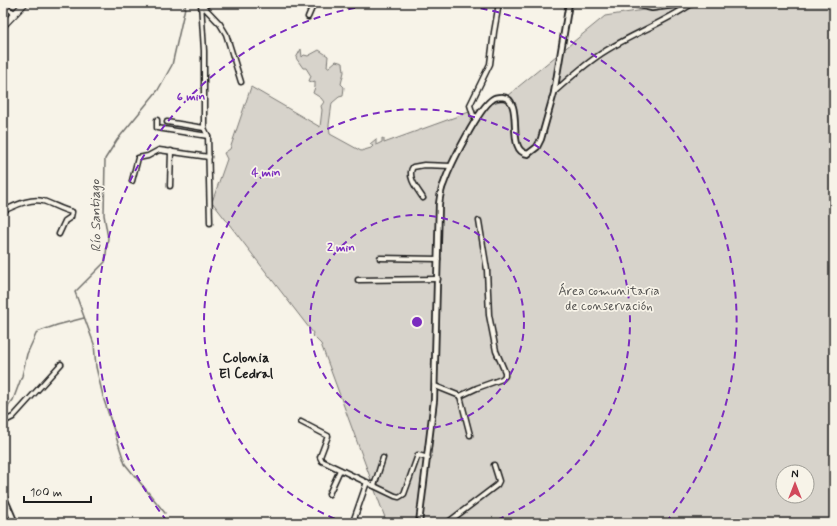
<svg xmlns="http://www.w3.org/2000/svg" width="837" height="526" font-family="Mynerve,sans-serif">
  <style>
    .green { fill: #d7d3cb; stroke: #7a7874; fill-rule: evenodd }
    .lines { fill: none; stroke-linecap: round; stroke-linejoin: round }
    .stream { stroke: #72716c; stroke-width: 1.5 }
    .minor-casing { stroke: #1c1c1c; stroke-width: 7 }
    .tertiary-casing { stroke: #1c1c1c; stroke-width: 8 }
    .secondary-casing { stroke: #1c1c1c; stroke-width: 8 }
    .minor { stroke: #f7f3e8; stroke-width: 4 }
    .tertiary { stroke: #f7f3e8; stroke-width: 4.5 }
    .secondary { stroke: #f7f3e8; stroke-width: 5.5 }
    .ring { fill: none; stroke: #7b2cbf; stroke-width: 2; stroke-dasharray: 7 5 }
    .labels { text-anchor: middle; stroke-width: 3.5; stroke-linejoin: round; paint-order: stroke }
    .park-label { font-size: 13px; fill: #545351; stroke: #f7f3e8 }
    .water-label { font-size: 14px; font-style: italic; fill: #565452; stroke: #f7f3e8 }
    .neighbourhood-label { font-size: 14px; font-weight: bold; fill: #1c1c1c; stroke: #f7f3e8 }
    .centre { fill: #7b2cbf; stroke: #f7f3e8; stroke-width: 2 }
    .ring-label { font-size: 12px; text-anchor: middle; font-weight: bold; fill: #7b2cbf; stroke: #f7f3e8; stroke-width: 3.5; stroke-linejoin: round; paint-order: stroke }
  </style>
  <rect width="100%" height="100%" fill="#f7f3e8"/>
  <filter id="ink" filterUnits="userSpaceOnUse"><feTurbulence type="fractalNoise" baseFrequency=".025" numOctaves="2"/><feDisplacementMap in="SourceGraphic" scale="8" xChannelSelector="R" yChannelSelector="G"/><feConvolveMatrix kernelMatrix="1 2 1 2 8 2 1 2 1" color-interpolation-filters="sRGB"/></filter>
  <g filter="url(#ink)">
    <!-- green -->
    <path class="green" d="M688,3H834V523H387L321,344L312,335L313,333L212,202L227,159L224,153L230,149L251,87L320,127L322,110L321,106L324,102L321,98L313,93L315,87V81L312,82L309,81L311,76L306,68H303L296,58L301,49L302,57L304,55L308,56L319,50L328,56L327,67H329L336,61L343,63L344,72L341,84L344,87L343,96L339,97L332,103L329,125L330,134L361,151L371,148L373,146L370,144L376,139V145L382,142V138L384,139V143L502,100L605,16ZM783,472H807V496H783Z"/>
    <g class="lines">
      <!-- stream -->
      <g class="stream">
        <path d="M3,413L13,400L22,376L27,354L37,332L57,325L84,318"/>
        <path d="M165,513L125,464L104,400L96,367L94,344L75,292L105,262L108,238L104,215L105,159L117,140L158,90L172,65L186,3"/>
      </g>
      <defs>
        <g id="minor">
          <path d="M201,3L204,51V128L208,136L210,223"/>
          <path d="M202,5L220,24L226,34L241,82"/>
          <path d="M3,6L15,13"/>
          <path d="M308,17L314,3"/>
          <path d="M554,92C571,77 587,62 607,50C635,33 665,22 693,3"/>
          <path d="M477,117L473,115L470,105L490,64L494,32L499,3"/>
          <path d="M157,120V128L208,136"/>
          <path d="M167,122L204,128"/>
          <path d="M132,181L138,158L148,156L159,150L209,157"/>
          <path d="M170,186L171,151"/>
          <path d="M423,198C418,190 406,176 413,167L424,165L451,166"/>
          <path d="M3,211C15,206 29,198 43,201C53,204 62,210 72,212L71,217L65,221L59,234"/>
          <path d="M380,258L438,259"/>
          <path d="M358,280L438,279"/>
          <path d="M435,386L460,396L477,388L502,379L505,376V372L496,351L489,315L487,270L479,221"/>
          <path d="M460,396L470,435"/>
          <path d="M3,422L13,417L61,364"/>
          <path d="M301,422L328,436L320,457L322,461L395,496L399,497L404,494L418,455L428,458"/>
          <path d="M374,486L383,458"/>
          <path d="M329,494L340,470"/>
          <path d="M353,522L367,482"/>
          <path d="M447,523L497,485L499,481L494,465"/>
        </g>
        <g id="tertiary">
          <path d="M630,3L652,8L690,3"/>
          <path d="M3,495L15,523"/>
          <path d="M419,523L434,400L439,204C440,196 441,189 444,183C450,166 479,107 493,99C495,97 499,97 502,97C526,99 504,152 528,154L537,147L541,139L554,93L569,3"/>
        </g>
        <path id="secondary" d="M3,26L25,3"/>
      </defs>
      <!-- minor casing -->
      <use href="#minor" class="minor-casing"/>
      <!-- tertiary casing -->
      <use href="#tertiary" class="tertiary-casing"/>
      <!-- secondary casing -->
      <use href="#secondary" class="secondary-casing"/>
      <!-- minor -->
      <use href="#minor" class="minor"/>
      <!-- tertiary -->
      <use href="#tertiary" class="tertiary"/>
      <!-- secondary -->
      <use href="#secondary" class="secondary"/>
    </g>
  </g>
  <!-- distance rings -->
  <g class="ring">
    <circle cx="417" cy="322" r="107"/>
    <path d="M346 523A213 213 0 1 1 488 523"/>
    <path d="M167 521A320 320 0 0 1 389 3M445 3A320 320 0 0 1 667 521"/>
  </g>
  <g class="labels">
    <!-- park labels -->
    <g class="park-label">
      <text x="609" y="295">Área comunitaria<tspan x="609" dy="15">de conservación</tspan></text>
    </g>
    <!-- water labels -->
    <g class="water-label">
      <text transform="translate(95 216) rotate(-91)" y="5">Río Santiago</text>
    </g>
    <!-- neighbourhood labels -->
    <g class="neighbourhood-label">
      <text x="246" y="362">Colonia<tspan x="246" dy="16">El Cedral</tspan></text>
    </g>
  </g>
  <circle cx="417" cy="322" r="6" class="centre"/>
  <g class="ring-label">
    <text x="191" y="100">6 min</text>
    <text x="266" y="176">4 min</text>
    <text x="341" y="251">2 min</text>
  </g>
  <!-- margin -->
  <rect width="837" height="526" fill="none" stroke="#f7f3e8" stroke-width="16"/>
  <rect x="8" y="8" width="821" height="510" fill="none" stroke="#1c1c1c" stroke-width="1.5" filter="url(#ink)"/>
  <!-- north arrow -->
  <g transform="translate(795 484)"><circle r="19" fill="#f7f3e8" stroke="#9f9d96"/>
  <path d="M0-3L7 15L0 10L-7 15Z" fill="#d1495b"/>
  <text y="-6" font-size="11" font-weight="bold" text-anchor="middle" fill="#1c1c1c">N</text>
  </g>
  <!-- scale -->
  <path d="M24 496v6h67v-6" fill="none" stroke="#1c1c1c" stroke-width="2"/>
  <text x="30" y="496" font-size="12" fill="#1c1c1c" stroke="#f7f3e8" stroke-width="3" paint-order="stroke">100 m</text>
</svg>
